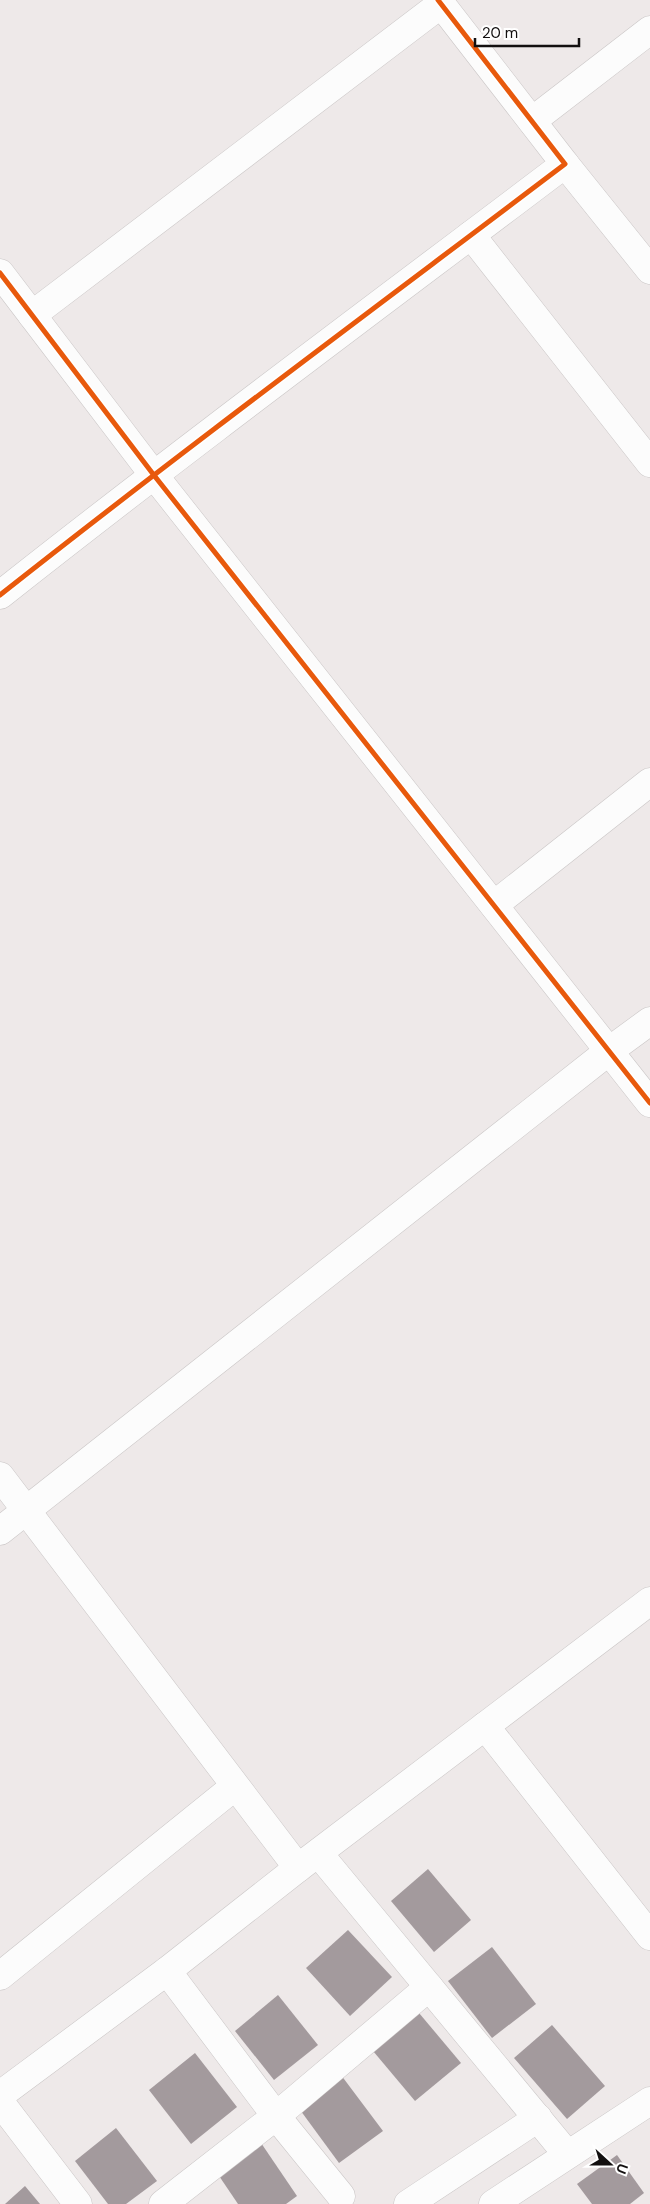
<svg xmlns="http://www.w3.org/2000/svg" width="650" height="2204" font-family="'DM Sans',sans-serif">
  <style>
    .building { fill: #a39a9d }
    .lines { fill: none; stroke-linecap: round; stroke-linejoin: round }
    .minor-casing { stroke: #cac6c6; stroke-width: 29 }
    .minor { stroke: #fcfcfc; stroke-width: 28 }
    .cycleway-casing { stroke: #fff; stroke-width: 8 }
    .cycleway { stroke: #e8590c; stroke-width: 5 }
  </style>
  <rect width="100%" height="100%" fill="#eee9e9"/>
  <!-- building -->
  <g class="building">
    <path d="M428,1869L471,1920L434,1952L391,1901Z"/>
    <path d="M348,1930L392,1977L350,2016L306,1968Z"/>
    <path d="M492,1947L536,2004L492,2038L448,1981Z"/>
    <path d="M278,1995L318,2045L274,2080L235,2031Z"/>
    <path d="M414,2007L461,2063L415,2101L368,2045Z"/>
    <path d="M552,2025L605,2086L567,2119L514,2058Z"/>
    <path d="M195,2053L237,2107L191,2144L149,2090Z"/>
    <path d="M338,2071L383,2131L339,2163L295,2103Z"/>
    <path d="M116,2128L157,2181L126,2204H108L75,2161Z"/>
    <path d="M257,2137L297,2196L286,2204H238L213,2167Z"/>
    <path d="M617,2155L644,2193L630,2204H592L577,2184Z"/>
    <path d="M25,2186L40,2204H5Z"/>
  </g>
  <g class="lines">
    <defs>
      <g id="minor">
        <path d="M532,121L650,30"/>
        <path d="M565,164L650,270"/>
        <path d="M471,235L650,463"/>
        <path d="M0,273L153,474L650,1103"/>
        <path d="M32,315L441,4"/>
        <path d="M0,595C186,448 376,307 565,164L438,0"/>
        <path d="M494,905L650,782"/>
        <path d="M0,1476L298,1868"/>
        <path d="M0,1531L609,1051L650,1021"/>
        <path d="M485,1726L650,1936"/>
        <path d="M319,1854L567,2154"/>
        <path d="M167,1971L276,2116L341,2196"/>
        <path d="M0,1976L234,1787"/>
        <path d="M0,2095L167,1971L298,1868L650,1601"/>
        <path d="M0,2102L78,2204"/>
        <path d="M163,2204L276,2116L429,1987"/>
        <path d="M408,2204L538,2118"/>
        <path d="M493,2204L650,2101"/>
      </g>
    </defs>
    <!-- minor casing -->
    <use href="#minor" class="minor-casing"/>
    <!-- minor -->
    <use href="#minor" class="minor"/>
    <defs>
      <g id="cycleway">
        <path d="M0,273L153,474L650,1103"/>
        <path d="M0,595C186,448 376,307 565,164L438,0"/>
      </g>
    </defs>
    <!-- cycleway casing -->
    <use href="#cycleway" class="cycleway-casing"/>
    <!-- cycleway -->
    <use href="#cycleway" class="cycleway"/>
  </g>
  <!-- north arrow -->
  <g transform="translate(610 2164) rotate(111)" stroke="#ffffff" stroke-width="4" paint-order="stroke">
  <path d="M0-4L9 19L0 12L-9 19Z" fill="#131010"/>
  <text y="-8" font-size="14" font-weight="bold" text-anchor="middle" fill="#131010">U</text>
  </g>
  <!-- scale -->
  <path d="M475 38v8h104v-8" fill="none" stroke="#131010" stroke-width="2.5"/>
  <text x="482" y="38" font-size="15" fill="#131010" stroke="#ffffff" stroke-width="4" paint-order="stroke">20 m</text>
</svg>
